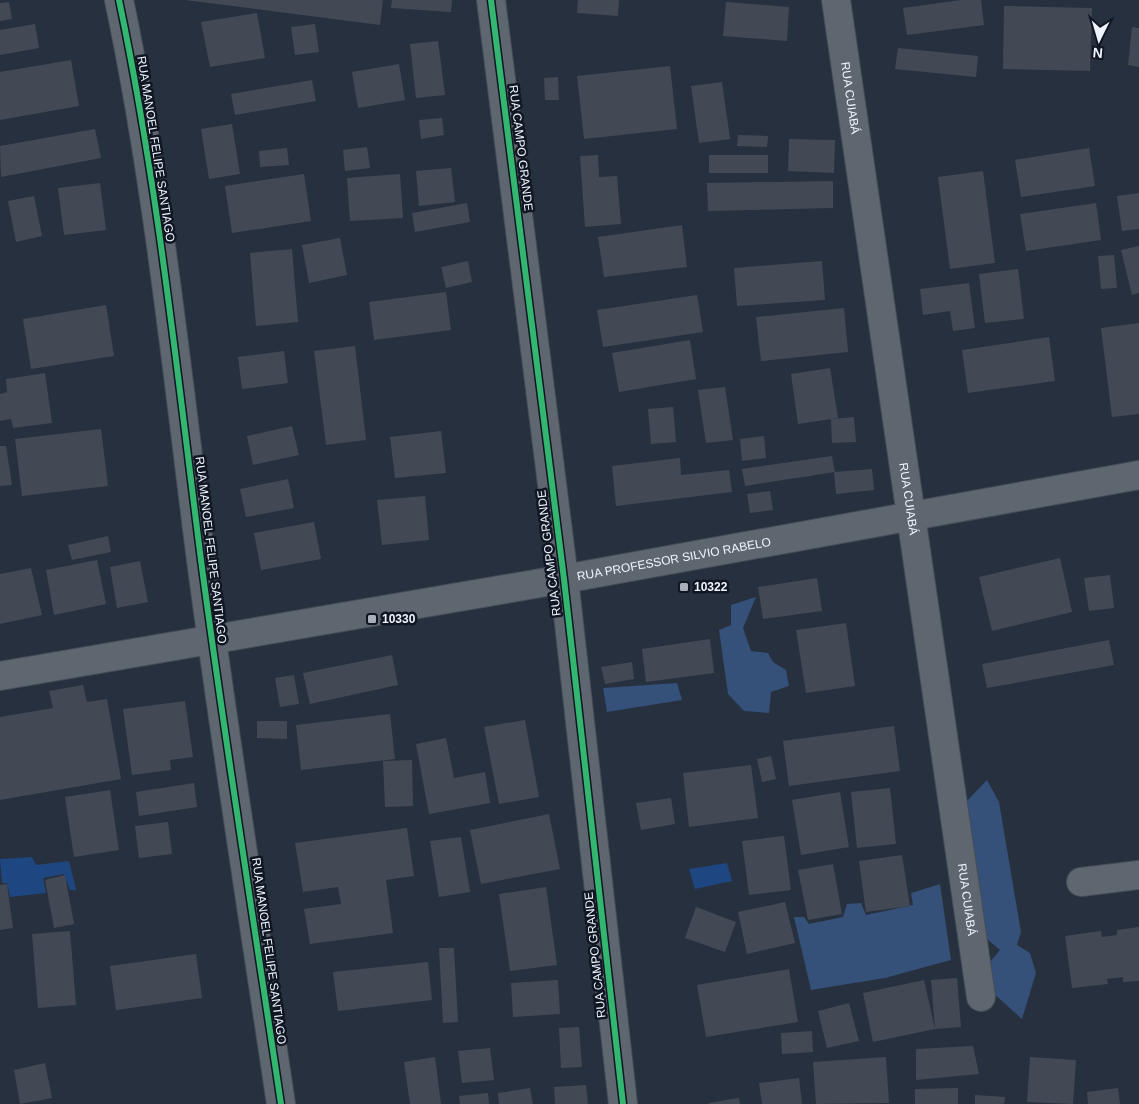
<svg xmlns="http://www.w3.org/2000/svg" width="1139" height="1104" font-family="Helvetica,sans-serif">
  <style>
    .green { fill: #355079 }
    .water { fill: #1e4781 }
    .building { fill: #424955 }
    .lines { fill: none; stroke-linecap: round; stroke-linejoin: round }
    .minor-casing { stroke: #464d58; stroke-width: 30 }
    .secondary-casing { stroke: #464d58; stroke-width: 30 }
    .minor { stroke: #5e6670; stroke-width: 28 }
    .secondary { stroke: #5e6670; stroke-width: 28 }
    .cycleway-casing { stroke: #101722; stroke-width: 9 }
    .cycleway { stroke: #33b770; stroke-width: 6 }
    .poi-dot { fill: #a8b0bb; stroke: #101722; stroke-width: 2 }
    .labels { text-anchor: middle; stroke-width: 5; stroke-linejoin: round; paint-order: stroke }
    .street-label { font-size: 12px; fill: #eef5ff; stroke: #101722 }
    .poi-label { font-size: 12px; font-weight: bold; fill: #eef5ff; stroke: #101722; text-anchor: start }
  </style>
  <rect width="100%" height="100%" fill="#27303e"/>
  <!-- green -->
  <g class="green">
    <path d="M756,597L743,628L751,651L768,653L773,662L786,670L789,686L771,692L769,713L744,711L728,694L719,630L731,625V605Z"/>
    <path d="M677,683L682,700L607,712L603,688Z"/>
    <path d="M987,780L999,802L1021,932L1017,945L1030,953L1036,973L1022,1019L992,992L985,968L1000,950L980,933L964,804Z"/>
    <path d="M940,884L951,960L885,978L811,990L794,917H804L809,924L843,917L847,904L861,903L866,915L913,905L911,893Z"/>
  </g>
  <!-- water -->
  <g class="water">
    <path d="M32,857L36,865L69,861L76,890H70L64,874L43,878L46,893L10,897L7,883H2L0,859Z"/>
    <path d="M727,863L732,881L695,889L689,869Z"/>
  </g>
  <!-- building -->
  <g class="building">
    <path d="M185,0H383L380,25Z"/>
    <path d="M392,0H452L451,12L391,8Z"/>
    <path d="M578,0H619L618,16L577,13Z"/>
    <path d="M961,0H981L984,25L907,35L903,8Z"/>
    <path d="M9,2L12,19L0,21V3Z"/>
    <path d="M726,2L789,7L787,41L723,36Z"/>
    <path d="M1004,6L1092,8L1090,71L1003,69Z"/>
    <path d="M257,13L265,58L210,67L201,22Z"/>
    <path d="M35,24L39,48L0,55V30Z"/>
    <path d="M315,24L319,52L295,55L291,27Z"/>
    <path d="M1132,27L1139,28V67L1128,65Z"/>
    <path d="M438,41L445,95L416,98L410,44Z"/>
    <path d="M898,48L978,56L976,77L895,69Z"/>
    <path d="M71,60L79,106L0,120V72Z"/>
    <path d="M399,64L405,100L358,108L352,72Z"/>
    <path d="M670,66L677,129L584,139L577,76Z"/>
    <path d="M558,77L559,100H545L544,78Z"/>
    <path d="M312,80L316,101L235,115L231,94Z"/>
    <path d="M722,82L730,139L699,143L691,86Z"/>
    <path d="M442,118L444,135L421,139L419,120Z"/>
    <path d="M232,124L240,174L209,179L201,129Z"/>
    <path d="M95,129L101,158L1,177L0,146Z"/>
    <path d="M738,135L768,136L767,147L737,146Z"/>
    <path d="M789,139L835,140L834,173L788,171Z"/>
    <path d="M367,147L370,168L345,171L343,150Z"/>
    <path d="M287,148L289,165L260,167L259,151Z"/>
    <path d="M1089,148L1095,186L1021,197L1015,160Z"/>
    <path d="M598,155L599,177L617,176L621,224L585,227L580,156Z"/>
    <rect x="709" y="155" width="59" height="18"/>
    <path d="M451,168L455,202L419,206L416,171Z"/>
    <path d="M983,171L995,263L950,269L938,177Z"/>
    <path d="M304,174L311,221L232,233L225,186Z"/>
    <path d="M400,174L403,218L350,221L347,178Z"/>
    <path d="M833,181V208L708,211L707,183Z"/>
    <path d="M100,183L106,230L64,235L58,188Z"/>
    <path d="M1139,193V229L1122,231L1117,196Z"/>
    <path d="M34,196L42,236L16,242L8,201Z"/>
    <path d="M467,203L470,222L415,232L412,213Z"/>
    <path d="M1096,203L1101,240L1026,251L1020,214Z"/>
    <path d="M682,225L687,267L604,277L598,237Z"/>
    <path d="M340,238L347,275L309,283L302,245Z"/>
    <path d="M1139,246V293L1132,295L1121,250Z"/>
    <path d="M292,249L298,322L256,326L250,253Z"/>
    <path d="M1114,255L1117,288L1101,289L1098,256Z"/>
    <path d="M468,261L472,282L446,288L441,267Z"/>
    <path d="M822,261L825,300L737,306L734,268Z"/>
    <path d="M1018,269L1024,319L985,323L979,274Z"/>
    <path d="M969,283L975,328L953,331L950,311L923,315L920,289Z"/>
    <path d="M446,292L451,330L374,340L369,302Z"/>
    <path d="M697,295L703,332L603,347L597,310Z"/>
    <path d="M106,305L114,356L31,369L23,319Z"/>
    <path d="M844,308L848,352L761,361L756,317Z"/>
    <path d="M1139,323V414L1112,417L1101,328Z"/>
    <path d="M1049,337L1055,381L968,393L962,350Z"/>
    <path d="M690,340L696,379L619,392L612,353Z"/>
    <path d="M355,346L366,440L326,445L314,351Z"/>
    <path d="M284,351L288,383L242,389L238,357Z"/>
    <path d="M830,368L838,418L798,424L791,374Z"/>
    <path d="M45,373L52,423L13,428L11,419L0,421V394L7,392L6,379Z"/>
    <path d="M725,387L733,440L706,443L698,390Z"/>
    <path d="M673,407L676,442L651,444L648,409Z"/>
    <path d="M854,417L856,442L832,443L831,419Z"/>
    <path d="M292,426L299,455L253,465L247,436Z"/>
    <path d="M101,429L108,486L22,496L15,439Z"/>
    <path d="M441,431L446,473L395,478L390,437Z"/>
    <path d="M764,436L766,458L742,461L740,439Z"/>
    <path d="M0,446H6L12,485L0,486Z"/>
    <path d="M832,456L835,472L745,486L742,469Z"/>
    <path d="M680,458L681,475L729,470L732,492L616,506L612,466Z"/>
    <path d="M872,469L874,490L836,494L834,472Z"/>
    <path d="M288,479L294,508L246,517L240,489Z"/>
    <path d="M770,491L773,510L750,513L747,494Z"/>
    <path d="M425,496L429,540L382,545L377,500Z"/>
    <path d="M314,522L321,559L261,570L254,533Z"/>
    <path d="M108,536L111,552L72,560L68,545Z"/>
    <path d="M1060,558L1072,612L992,631L979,577Z"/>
    <path d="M97,560L106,604L54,615L46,570Z"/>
    <path d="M140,561L148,602L117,608L110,567Z"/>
    <path d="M31,568L42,615L0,624V574Z"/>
    <path d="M1110,575L1114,608L1089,611L1084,578Z"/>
    <path d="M817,578L822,611L763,619L758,587Z"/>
    <path d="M846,623L855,686L806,693L796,630Z"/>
    <path d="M710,639L714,673L646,682L642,649Z"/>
    <path d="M1109,640L1114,665L987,688L982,664Z"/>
    <path d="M392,655L398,685L310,704L303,673Z"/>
    <path d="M632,662L634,679L605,684L601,667Z"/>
    <path d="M294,675L299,704L280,707L275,678Z"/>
    <path d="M83,685L87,702L107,699L121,779L0,800V717L53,708L49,691Z"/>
    <path d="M185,701L193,757L170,760L171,770L132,775L123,709Z"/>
    <path d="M390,714L395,759L301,770L296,725Z"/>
    <path d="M525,720L539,797L499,804L484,727Z"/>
    <path d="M257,721H287V739L257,738Z"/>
    <path d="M894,726L900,771L789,786L783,741Z"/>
    <path d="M446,738L454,778L485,772L490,803L429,814L416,744Z"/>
    <path d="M771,756L776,779L762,782L757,759Z"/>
    <path d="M412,760L413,806L385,807L383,761Z"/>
    <path d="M751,765L758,818L689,827L683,773Z"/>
    <path d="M194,783L197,807L139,816L136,792Z"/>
    <path d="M890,788L896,844L857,848L851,792Z"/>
    <path d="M110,790L119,850L74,857L65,797Z"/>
    <path d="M840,792L849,847L801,855L792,800Z"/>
    <path d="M671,798L675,824L641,830L636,803Z"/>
    <path d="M549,814L560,869L481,884L470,830Z"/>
    <path d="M168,822L172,854L139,858L135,826Z"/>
    <path d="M407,828L414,876L386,880L393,933L310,944L304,909L341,904L338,887L303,892L295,843Z"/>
    <path d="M784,836L791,890L749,895L742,841Z"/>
    <path d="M461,837L470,892L439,897L430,841Z"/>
    <path d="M902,855L910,906L866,912L859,861Z"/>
    <path d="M833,864L842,914L808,920L798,870Z"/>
    <path d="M65,875L74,924L54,928L45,880Z"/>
    <path d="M7,884L13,928L0,930V885Z"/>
    <path d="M546,887L557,965L510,971L499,894Z"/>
    <path d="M785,902L795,943L747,954L738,912Z"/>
    <path d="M696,907L736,922L725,952L685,938Z"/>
    <path d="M1139,927V981L1123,982V977L1107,979L1108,984L1072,988L1065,936L1101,931L1102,937L1117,935V930Z"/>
    <path d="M70,931L76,1005L38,1008L32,934Z"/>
    <path d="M439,948H454L458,1022L443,1023Z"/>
    <path d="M196,954L202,998L116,1010L110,966Z"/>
    <path d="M428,962L432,1000L338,1011L333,972Z"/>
    <path d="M789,969L798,1022L706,1037L697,985Z"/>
    <path d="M957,978L961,1027L935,1029L931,980Z"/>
    <path d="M558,980L560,1014L513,1017L511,983Z"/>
    <path d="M924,980L935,1029L873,1042L863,993Z"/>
    <path d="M849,1003L859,1041L827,1048L818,1011Z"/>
    <path d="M579,1027L582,1067L561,1068L559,1028Z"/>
    <path d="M812,1031L813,1052L782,1054L781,1033Z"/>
    <path d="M973,1046L979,1074L916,1080V1049Z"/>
    <path d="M490,1048L494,1080L462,1083L458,1051Z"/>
    <path d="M435,1057L441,1104H410L404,1062Z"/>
    <path d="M886,1057L889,1103L816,1104L813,1062Z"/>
    <path d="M1030,1057L1076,1060L1073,1104L1027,1102Z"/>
    <path d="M45,1063L52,1098L20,1104L14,1070Z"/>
    <path d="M799,1078L802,1104H762L759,1083Z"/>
    <path d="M586,1085L588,1104H555L554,1087Z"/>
    <path d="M530,1088L533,1104H499L498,1093Z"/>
    <path d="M958,1088V1104H915V1089Z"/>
    <path d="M1118,1088L1120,1104H1088L1087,1092Z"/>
    <path d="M488,1093L489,1104H460L459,1096Z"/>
    <path d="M975,1095L1005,1097L1004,1104H975Z"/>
    <path d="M739,1098L740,1104H709V1103Z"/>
  </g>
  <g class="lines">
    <defs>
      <g id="minor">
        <path d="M119,0C158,185 177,373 201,560C225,742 254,923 281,1104"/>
        <path d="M491,0L564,579L623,1104"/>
        <path id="s1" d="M836,0L981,997"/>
        <path d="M1081,882L1139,875"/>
      </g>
      <g id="secondary">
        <path id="s2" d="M0,676L564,579L1139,475"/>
      </g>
    </defs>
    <!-- minor casing -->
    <use href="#minor" class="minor-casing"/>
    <!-- secondary casing -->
    <use href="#secondary" class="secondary-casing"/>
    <!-- minor -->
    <use href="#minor" class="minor"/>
    <!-- secondary -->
    <use href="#secondary" class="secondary"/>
    <defs>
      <g id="cycleway">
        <path d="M119,0C158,185 177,373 201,560C225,742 254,923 281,1104"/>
        <path d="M491,0L564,579L623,1104"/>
      </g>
    </defs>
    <!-- cycleway casing -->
    <use href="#cycleway" class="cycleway-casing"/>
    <!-- cycleway -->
    <use href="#cycleway" class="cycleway"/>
  </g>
  <!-- markers -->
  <g class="poi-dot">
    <rect x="679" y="582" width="10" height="10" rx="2.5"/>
    <rect x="367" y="614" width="10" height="10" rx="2.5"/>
  </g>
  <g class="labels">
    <!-- street labels -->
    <g class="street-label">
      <text dy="4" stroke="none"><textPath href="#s1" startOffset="99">RUA CUIABÁ</textPath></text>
      <text transform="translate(521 148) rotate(83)" y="4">RUA CAMPO GRANDE</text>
      <text transform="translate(156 149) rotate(81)" y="4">RUA MANOEL FELIPE SANTIAGO</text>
      <text dy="4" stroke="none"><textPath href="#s1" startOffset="504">RUA CUIABÁ</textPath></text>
      <text transform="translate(211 550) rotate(83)" y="4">RUA MANOEL FELIPE SANTIAGO</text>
      <text transform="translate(549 553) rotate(-97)" y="4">RUA CAMPO GRANDE</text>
      <text dy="4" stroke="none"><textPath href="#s2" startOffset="684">RUA PROFESSOR SILVIO RABELO</textPath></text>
      <text dy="4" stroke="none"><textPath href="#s1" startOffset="909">RUA CUIABÁ</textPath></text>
      <text transform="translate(269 951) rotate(82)" y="4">RUA MANOEL FELIPE SANTIAGO</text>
      <text transform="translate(595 955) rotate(-96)" y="4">RUA CAMPO GRANDE</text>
    </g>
    <!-- poi labels -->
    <g class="poi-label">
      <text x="694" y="591">10322</text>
      <text x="382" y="623">10330</text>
    </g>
  </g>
  <!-- north arrow -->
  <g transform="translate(1099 40) rotate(185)" stroke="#101722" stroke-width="4" paint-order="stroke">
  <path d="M0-4L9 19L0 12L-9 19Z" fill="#eef5ff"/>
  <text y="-8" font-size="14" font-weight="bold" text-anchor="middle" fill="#eef5ff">N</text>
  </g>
</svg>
